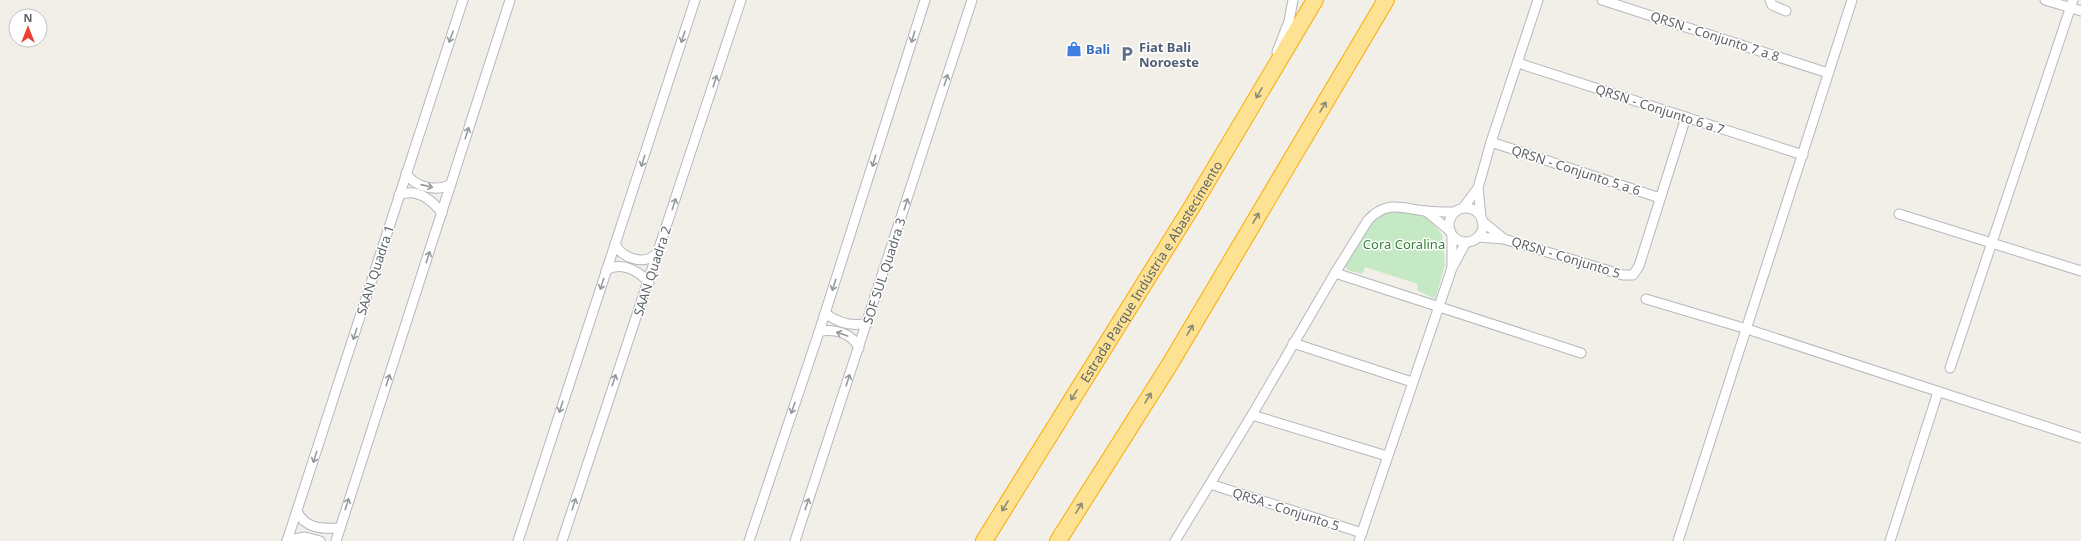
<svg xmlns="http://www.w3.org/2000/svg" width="2081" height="541" font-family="'Noto Sans',sans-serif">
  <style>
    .green { fill: #c5e8c5 }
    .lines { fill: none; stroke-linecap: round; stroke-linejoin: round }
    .street-casing { stroke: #b5b8bc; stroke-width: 11 }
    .highway-casing { stroke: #f9ab00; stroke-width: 18 }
    .street { stroke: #fff; stroke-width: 9 }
    .highway { stroke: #fde293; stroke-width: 16 }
    .oneway { stroke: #979a9d }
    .oneway2 { stroke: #8e8975 }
    .labels { text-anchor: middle; stroke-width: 3; stroke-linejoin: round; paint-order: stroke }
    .street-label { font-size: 13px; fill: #5f6368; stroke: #fff }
    .service-label { font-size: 13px; font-weight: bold; fill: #4e5e75; stroke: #fff; text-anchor: start }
    .shop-label { font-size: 13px; font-weight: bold; fill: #366cbe; stroke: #fff; text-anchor: start }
    .park-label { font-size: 13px; fill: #348238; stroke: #fff }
  </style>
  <rect width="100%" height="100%" fill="#f1efe8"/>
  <!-- green -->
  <path class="green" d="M1393,209L1419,212L1427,216L1442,235L1445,265L1435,299L1417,290L1418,284L1365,267L1362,274L1348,270L1345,266L1346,262C1358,240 1368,217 1393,209Z"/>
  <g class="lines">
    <defs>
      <g id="street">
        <path d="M1602,0L1828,73"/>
        <path d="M1770,0L1772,5L1786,11"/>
        <path d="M2045,0L2081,11"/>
        <path d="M1277,52L1289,21L1293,0"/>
        <path d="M1518,63L1803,155"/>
        <path d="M1491,142L1660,198"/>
        <path d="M406,173C415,188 437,192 451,184"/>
        <path d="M1478,188L1491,142L1538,0"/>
        <path d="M399,195C416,188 431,199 442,213"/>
        <path d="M1463,208L1478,188L1481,217"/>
        <circle cx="1466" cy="225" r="17"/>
        <path d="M1426,211L1450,231"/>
        <path d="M1899,214L2081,271"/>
        <path d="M1482,221L1504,239"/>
        <path d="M1478,237L1504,239L1623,275H1633L1639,266L1686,117"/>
        <path d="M615,244C622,259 646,266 657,253"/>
        <path d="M1452,267V236"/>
        <path d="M606,270C622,261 639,271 649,283"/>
        <path d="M1335,273L1581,353"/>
        <path d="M1646,299L1747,329L2081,438"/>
        <path d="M825,313C838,323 852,327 867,323"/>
        <path d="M819,332C834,328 852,333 859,348"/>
        <path d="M1293,343L1412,382"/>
        <path d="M1950,368L2073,0"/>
        <path d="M1252,415L1387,456"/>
        <path d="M1210,484L1362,533"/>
        <path d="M297,511C305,529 322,529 340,528"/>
        <path d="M287,540L305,537L320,541"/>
        <path d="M287,541L463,0"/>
        <path d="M336,541L510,0"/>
        <path d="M518,541L695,0"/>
        <path d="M562,541L741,0"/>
        <path d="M749,541L819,332L925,0"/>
        <path d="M795,541L972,0"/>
        <path d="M1175,541L1252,415L1335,273L1368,220C1388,199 1403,209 1426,211C1436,212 1446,212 1455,212"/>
        <path d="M1359,541L1452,268L1466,242"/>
        <path d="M1678,541L1852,0"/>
        <path d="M1890,541L1938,392"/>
      </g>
      <g id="highway">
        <path id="s1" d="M984,541L1193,205L1315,0"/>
        <path d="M1058,541L1170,364L1386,0"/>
      </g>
    </defs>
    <!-- street casing -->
    <use href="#street" class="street-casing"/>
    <!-- highway casing -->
    <use href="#highway" class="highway-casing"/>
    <!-- street -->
    <use href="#street" class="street"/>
    <!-- highway -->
    <use href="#highway" class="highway"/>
  </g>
  <!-- one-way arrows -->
  <defs><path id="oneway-shaft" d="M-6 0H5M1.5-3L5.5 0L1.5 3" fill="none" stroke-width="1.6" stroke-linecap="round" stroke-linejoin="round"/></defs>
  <g class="oneway">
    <use href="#oneway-shaft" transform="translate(451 37) rotate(110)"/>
    <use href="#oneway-shaft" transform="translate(683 37) rotate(108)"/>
    <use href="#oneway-shaft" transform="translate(913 37) rotate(107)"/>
    <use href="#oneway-shaft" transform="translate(946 80) rotate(-72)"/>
    <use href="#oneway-shaft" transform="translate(715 81) rotate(-72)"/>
    <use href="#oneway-shaft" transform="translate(467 133) rotate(-72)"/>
    <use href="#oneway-shaft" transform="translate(643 161) rotate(108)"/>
    <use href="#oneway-shaft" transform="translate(874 161) rotate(107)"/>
    <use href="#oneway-shaft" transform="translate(427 186) rotate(13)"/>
    <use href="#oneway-shaft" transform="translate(674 204) rotate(-72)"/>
    <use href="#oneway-shaft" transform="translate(906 204) rotate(-72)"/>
    <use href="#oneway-shaft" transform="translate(428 257) rotate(-72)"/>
    <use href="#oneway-shaft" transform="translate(602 284) rotate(108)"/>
    <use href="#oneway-shaft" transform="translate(834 285) rotate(108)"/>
    <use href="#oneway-shaft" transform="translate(355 334) rotate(108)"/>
    <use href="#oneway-shaft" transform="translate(842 334) rotate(-161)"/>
    <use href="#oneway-shaft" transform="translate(388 380) rotate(-72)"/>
    <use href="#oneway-shaft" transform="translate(614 380) rotate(-72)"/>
    <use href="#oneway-shaft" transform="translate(848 380) rotate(-72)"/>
    <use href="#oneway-shaft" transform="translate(561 407) rotate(108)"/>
    <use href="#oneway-shaft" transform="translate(793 408) rotate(109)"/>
    <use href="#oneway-shaft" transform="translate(315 457) rotate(108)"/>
    <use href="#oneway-shaft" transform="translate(347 504) rotate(-72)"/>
    <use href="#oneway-shaft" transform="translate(574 504) rotate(-72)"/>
    <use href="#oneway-shaft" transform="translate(807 504) rotate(-72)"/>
  </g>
  <g class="oneway2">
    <use href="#oneway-shaft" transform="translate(1259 93) rotate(120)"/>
    <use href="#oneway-shaft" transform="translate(1323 107) rotate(-59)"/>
    <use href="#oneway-shaft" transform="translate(1256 218) rotate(-59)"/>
    <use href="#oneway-shaft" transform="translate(1190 330) rotate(-59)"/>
    <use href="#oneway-shaft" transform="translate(1074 395) rotate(122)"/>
    <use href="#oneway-shaft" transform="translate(1148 398) rotate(-58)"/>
    <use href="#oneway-shaft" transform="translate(1005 506) rotate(122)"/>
    <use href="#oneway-shaft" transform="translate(1079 508) rotate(-58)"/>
  </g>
  <!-- icons -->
  <defs>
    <symbol id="shop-bare" viewBox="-9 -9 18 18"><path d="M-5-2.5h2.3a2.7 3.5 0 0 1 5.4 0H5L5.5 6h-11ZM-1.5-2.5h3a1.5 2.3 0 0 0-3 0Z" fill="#3f7fe0" stroke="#fff" stroke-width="2.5" paint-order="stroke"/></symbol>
    <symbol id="parking-bare" viewBox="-9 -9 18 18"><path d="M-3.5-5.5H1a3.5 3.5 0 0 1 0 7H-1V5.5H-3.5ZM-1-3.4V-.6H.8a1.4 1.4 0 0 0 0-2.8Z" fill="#5c6f8a" stroke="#fff" stroke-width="2.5" paint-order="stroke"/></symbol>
  </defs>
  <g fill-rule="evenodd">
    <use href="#shop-bare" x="1063" y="38" width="22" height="22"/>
    <use href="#parking-bare" x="1116" y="43" width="22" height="22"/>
  </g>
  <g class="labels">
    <!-- street labels -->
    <g class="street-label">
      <text transform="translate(1715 36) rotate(18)" y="5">QRSN - Conjunto 7 a 8</text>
      <text transform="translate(1660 109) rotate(18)" y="5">QRSN - Conjunto 6 a 7</text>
      <text transform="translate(1576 170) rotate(18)" y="5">QRSN - Conjunto 5 a 6</text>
      <text transform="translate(1566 257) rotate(17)" y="5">QRSN - Conjunto 5</text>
      <text transform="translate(375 270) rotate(-72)" y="5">SAAN Quadra 1</text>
      <text transform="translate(652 271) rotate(-72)" y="5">SAAN Quadra 2</text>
      <text transform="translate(884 271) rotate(-72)" y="5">SOF SUL Quadra 3</text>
      <text dy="5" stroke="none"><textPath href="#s1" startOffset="317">Estrada Parque Indústria e Abastecimento</textPath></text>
      <text transform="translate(1286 509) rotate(18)" y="5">QRSA - Conjunto 5</text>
    </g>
    <!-- service labels -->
    <g class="service-label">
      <text x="1139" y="52">Fiat Bali<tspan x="1139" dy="15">Noroeste</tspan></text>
    </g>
    <!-- shop labels -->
    <g class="shop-label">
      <text x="1086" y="54">Bali</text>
    </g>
    <!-- park labels -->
    <g class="park-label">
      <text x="1404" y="249">Cora Coralina</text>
    </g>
  </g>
  <!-- north arrow -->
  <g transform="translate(28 28)"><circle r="19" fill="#ffffff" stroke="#bfc1c3"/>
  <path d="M0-3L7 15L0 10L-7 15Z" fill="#ea4335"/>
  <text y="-6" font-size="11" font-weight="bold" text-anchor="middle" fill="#5f6368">N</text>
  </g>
</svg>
